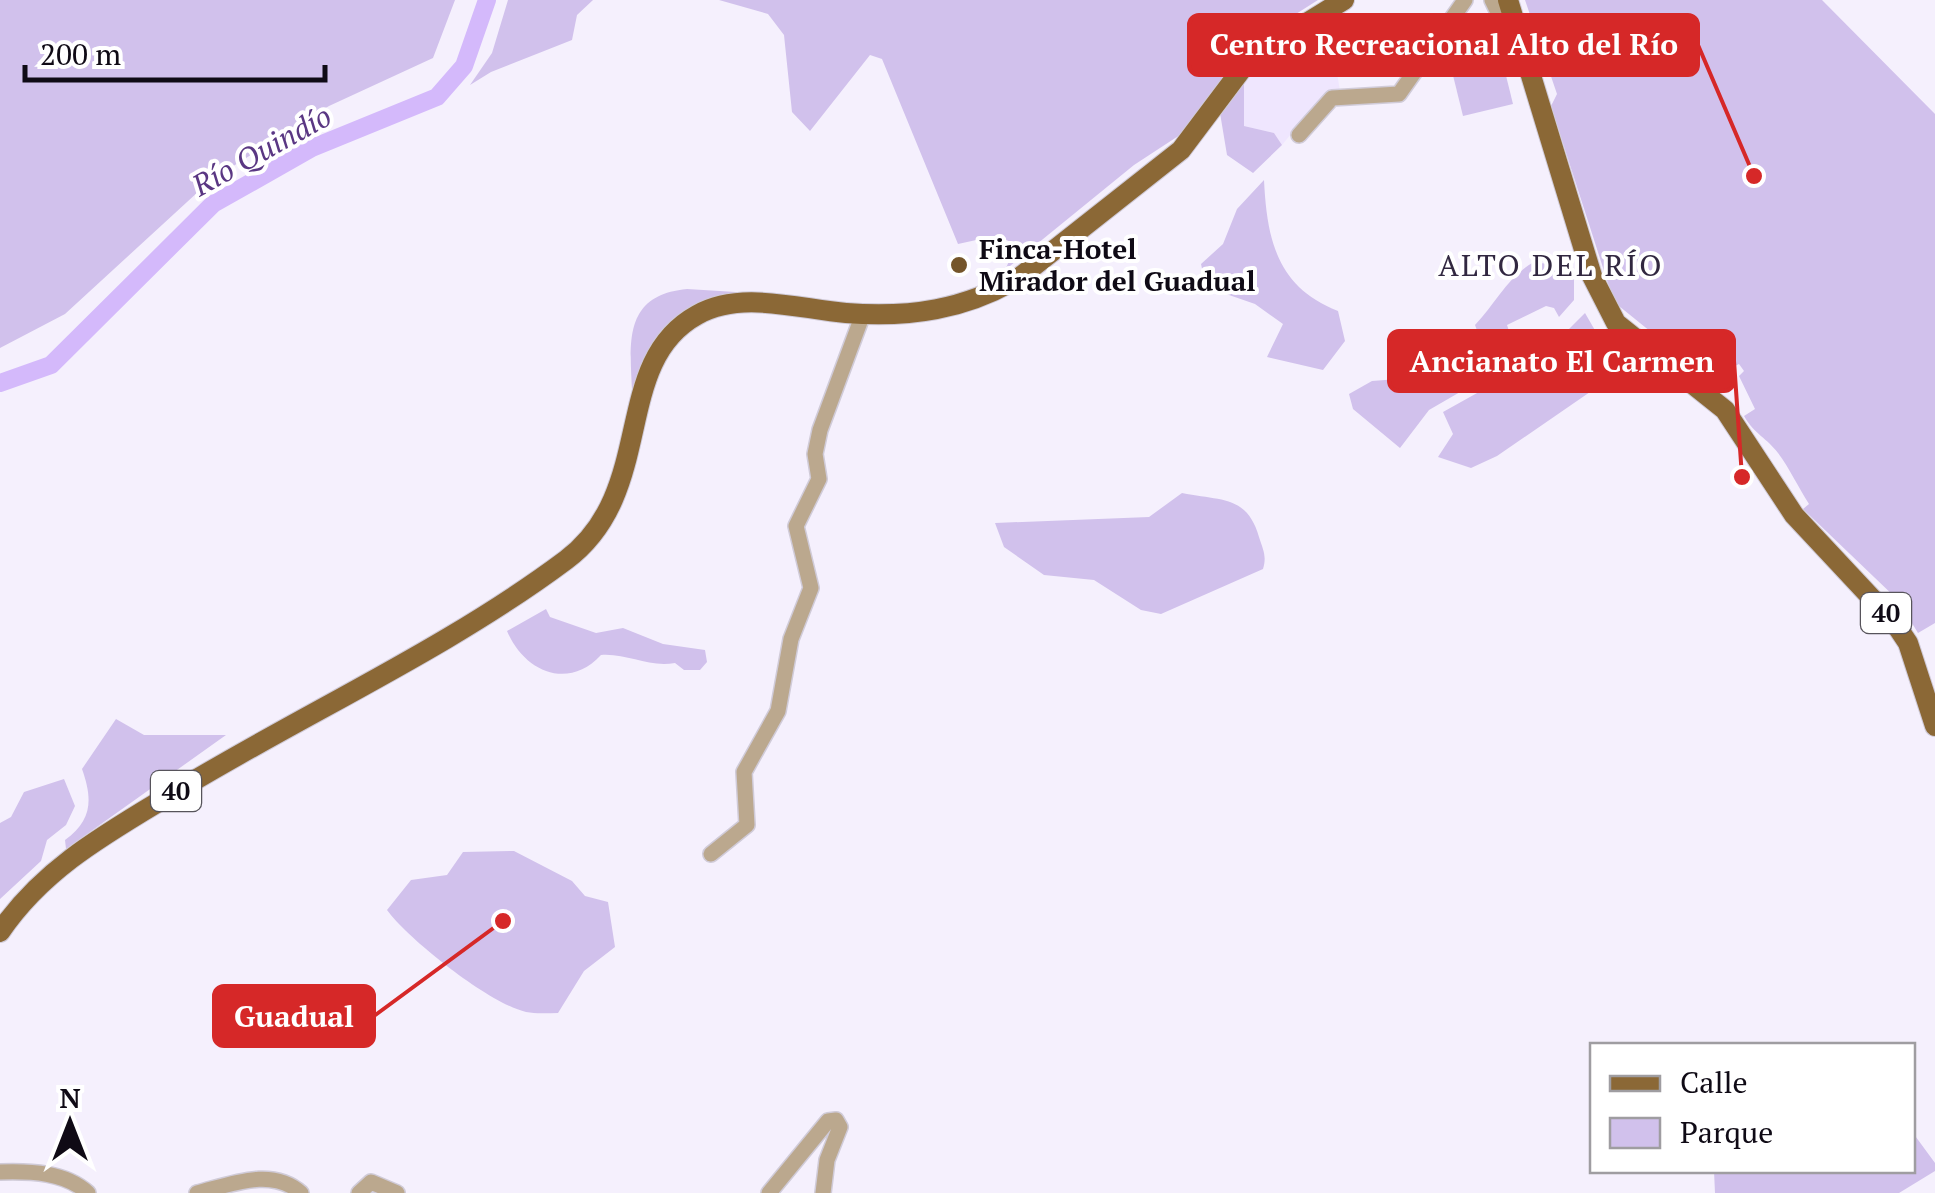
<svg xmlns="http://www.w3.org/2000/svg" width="1935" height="1193" font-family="'PT Serif',serif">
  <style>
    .built { fill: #efe6fe }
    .green { fill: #d1c1ec }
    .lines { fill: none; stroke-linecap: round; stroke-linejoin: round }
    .river { stroke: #d4b9fb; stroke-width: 18 }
    .minor-casing { stroke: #d0cbd8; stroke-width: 18 }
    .major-casing { stroke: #d0cbd8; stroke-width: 22 }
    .minor { stroke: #bba88e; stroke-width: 15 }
    .major { stroke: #8b6836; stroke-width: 20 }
    .poi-dot { fill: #74552a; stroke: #fff; stroke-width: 4 }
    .labels { text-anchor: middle; stroke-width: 8; stroke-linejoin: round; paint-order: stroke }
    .shield { fill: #fff; stroke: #57545b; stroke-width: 2.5 }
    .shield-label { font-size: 25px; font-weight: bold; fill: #0f0a15 }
    .poi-label { font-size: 28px; font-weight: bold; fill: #0f0a15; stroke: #fff; text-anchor: start }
    .water-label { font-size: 30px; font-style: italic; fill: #5a3783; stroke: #fff }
    .neighbourhood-label { font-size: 30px; letter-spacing: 2.5px; fill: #312740; stroke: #fff }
    .leader { fill: none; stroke: #d62828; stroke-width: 4 }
    .callout-dot { fill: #d62828; stroke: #fff; stroke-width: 4 }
    .callout { fill: #d62828; stroke: #d62828; stroke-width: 4 }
    .callout-label { font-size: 30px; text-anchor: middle; font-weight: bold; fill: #fff }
  </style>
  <rect width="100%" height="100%" fill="#f5f0fd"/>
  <!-- built -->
  <path class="built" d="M1281,61L1308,71L1336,67L1340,91L1318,101L1282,145L1274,133L1244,126V79Z"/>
  <!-- green -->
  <g class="green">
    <path d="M0,0H455L433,58L329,106L211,180L65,314L0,348Z"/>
    <path d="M508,0H593L577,15L572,40L491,72L470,85L492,53Z"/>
    <path d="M719,0H1318L1252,42L1189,129L1134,165L1005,270L1016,246L999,235L958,244L882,59L870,55L810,131L792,112L784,35L768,14Z"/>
    <path d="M1525,0H1822L1935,114V623L1918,633L1898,600L1803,509L1809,504C1798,487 1790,469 1778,453C1767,438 1755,435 1744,416L1755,409L1739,376L1744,371L1739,364L1725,371L1717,364L1714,367L1711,355L1701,348L1694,355L1688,350L1682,357L1614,302L1551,106L1557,94Z"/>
    <path d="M1496,35L1513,104L1463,116L1446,47Z"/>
    <path d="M1244,79V126L1274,133L1282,145L1253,173L1227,155L1220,113Z"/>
    <path d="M1264,180C1267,240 1277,287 1338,311L1345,341L1323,370L1267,357L1283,324L1255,304L1206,287L1201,264L1223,244L1237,209Z"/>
    <path d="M1534,262L1574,268V300L1559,317L1554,308L1546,306L1507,325L1509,331L1482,344L1475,325C1495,304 1509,275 1534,262Z"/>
    <path d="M687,289L766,294C688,298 656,314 632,391C630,343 623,295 687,289Z"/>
    <path d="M1585,313L1600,339L1590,359L1596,382L1590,392L1497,456L1471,468L1438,457L1453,434L1443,412L1540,358Z"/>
    <path d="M1473,351L1485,371L1466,381L1467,388L1429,410L1400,448L1353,409L1349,394L1372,381L1424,377Z"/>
    <path d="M1182,493C1221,501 1247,495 1259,537C1263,550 1267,556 1263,569L1161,614L1141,610L1094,580L1044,575L1004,547L995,523L1149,517Z"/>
    <path d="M546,609L550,617L596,633L623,628L663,644L705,650L707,662L700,670H684L675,663C649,668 627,653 601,655C569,690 525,673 507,631Z"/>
    <path d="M116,719L144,735H226L66,849L65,840C92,820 93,800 82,769Z"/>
    <path d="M64,779L75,806L66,825L47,840L41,861L0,899V823L11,817L24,792Z"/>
    <path d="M514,851L572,881L585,896L608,902L615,947L584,971L558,1013C548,1013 536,1014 526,1012C490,1004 409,940 387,910L411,880L447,875L463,852Z"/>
    <path d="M1913,1133L1935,1163V1171L1899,1193H1715L1714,1171L1912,1170Z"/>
  </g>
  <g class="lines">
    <!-- river -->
    <path class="river" d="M0,383L51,365L213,204L312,148L437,97L464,66L487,0"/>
    <defs>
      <g id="minor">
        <path d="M1492,0L1508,33L1521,47"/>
        <path d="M1299,135L1332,98L1399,94L1465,0"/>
        <path d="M711,854L747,825L744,772L778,711L791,639L811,588L796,526L819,479L815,454L820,430L863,314"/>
        <path d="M0,1172C31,1171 65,1172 88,1193"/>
        <path d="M197,1193C232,1184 272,1167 301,1193"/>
        <path d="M359,1193L371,1182L397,1193"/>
        <path d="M769,1193L828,1121L836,1120L840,1127L827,1160L823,1193"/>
      </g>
      <g id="major">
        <path d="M1508,0L1592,276L1616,323L1725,410L1794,515L1894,622L1908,643L1935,726"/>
        <path d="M0,932C44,867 109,832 175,792C303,714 447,649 566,560C658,491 610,363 697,315C741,290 798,309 846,313C909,318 965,310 1020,277L1181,150L1251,57L1344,0"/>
      </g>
    </defs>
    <!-- minor casing -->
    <use href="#minor" class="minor-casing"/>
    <!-- major casing -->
    <use href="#major" class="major-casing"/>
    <!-- minor -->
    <use href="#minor" class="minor"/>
    <!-- major -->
    <use href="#major" class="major"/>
  </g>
  <!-- markers -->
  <circle class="poi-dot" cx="959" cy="265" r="10"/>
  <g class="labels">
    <!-- shield labels -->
    <g class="shield">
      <rect x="1861" y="593" width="50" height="40" rx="8"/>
      <rect x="151" y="771" width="50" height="40" rx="8"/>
    </g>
    <g class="shield-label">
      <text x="1886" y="622">40</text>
      <text x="176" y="800">40</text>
    </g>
    <!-- poi labels -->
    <g class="poi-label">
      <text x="979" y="259">Finca-Hotel<tspan x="979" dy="32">Mirador del Guadual</tspan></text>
    </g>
    <!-- water labels -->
    <g class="water-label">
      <text transform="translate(262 151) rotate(-29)" y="10">Río Quindío</text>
    </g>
    <!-- neighbourhood labels -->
    <g class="neighbourhood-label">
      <text x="1551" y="276">ALTO DEL RÍO</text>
    </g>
  </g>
  <!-- callouts -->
  <path class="leader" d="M1754 176L1698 45M1742 477L1734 361M503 921L374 1016"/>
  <g class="callout-dot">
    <circle cx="1754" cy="176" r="10"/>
    <circle cx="1742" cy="477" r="10"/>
    <circle cx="503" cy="921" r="10"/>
  </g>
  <g class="callout">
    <rect x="1189" y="15" width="509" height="60" rx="10"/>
    <rect x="1389" y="331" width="345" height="60" rx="10"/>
    <rect x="214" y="986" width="160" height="60" rx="10"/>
  </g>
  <g class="callout-label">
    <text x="1444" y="55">Centro Recreacional Alto del Río</text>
    <text x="1562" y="372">Ancianato El Carmen</text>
    <text x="294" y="1027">Guadual</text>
  </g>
  <!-- legend -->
  <rect x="1590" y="1043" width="325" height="130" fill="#ffffff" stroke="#9f9da1" stroke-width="2.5"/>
  <rect x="1610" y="1076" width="50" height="15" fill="#8b6836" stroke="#9f9da1" stroke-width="2.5"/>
  <text x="1680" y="1093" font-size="30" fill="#0f0a15">Calle</text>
  <rect x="1610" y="1118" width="50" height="30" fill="#d1c1ec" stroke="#9f9da1" stroke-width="2.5"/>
  <text x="1680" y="1143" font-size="30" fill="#0f0a15">Parque</text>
  <!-- north arrow -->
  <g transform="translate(70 1123)" stroke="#ffffff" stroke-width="8" paint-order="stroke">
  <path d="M0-8L18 38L0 25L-18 38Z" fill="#0f0a15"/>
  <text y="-15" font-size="28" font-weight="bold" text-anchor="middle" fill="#0f0a15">N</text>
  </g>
  <!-- scale -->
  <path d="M25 65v15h300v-15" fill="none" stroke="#0f0a15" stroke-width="5"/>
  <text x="40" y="65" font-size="30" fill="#0f0a15" stroke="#ffffff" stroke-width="8" paint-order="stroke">200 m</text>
</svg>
